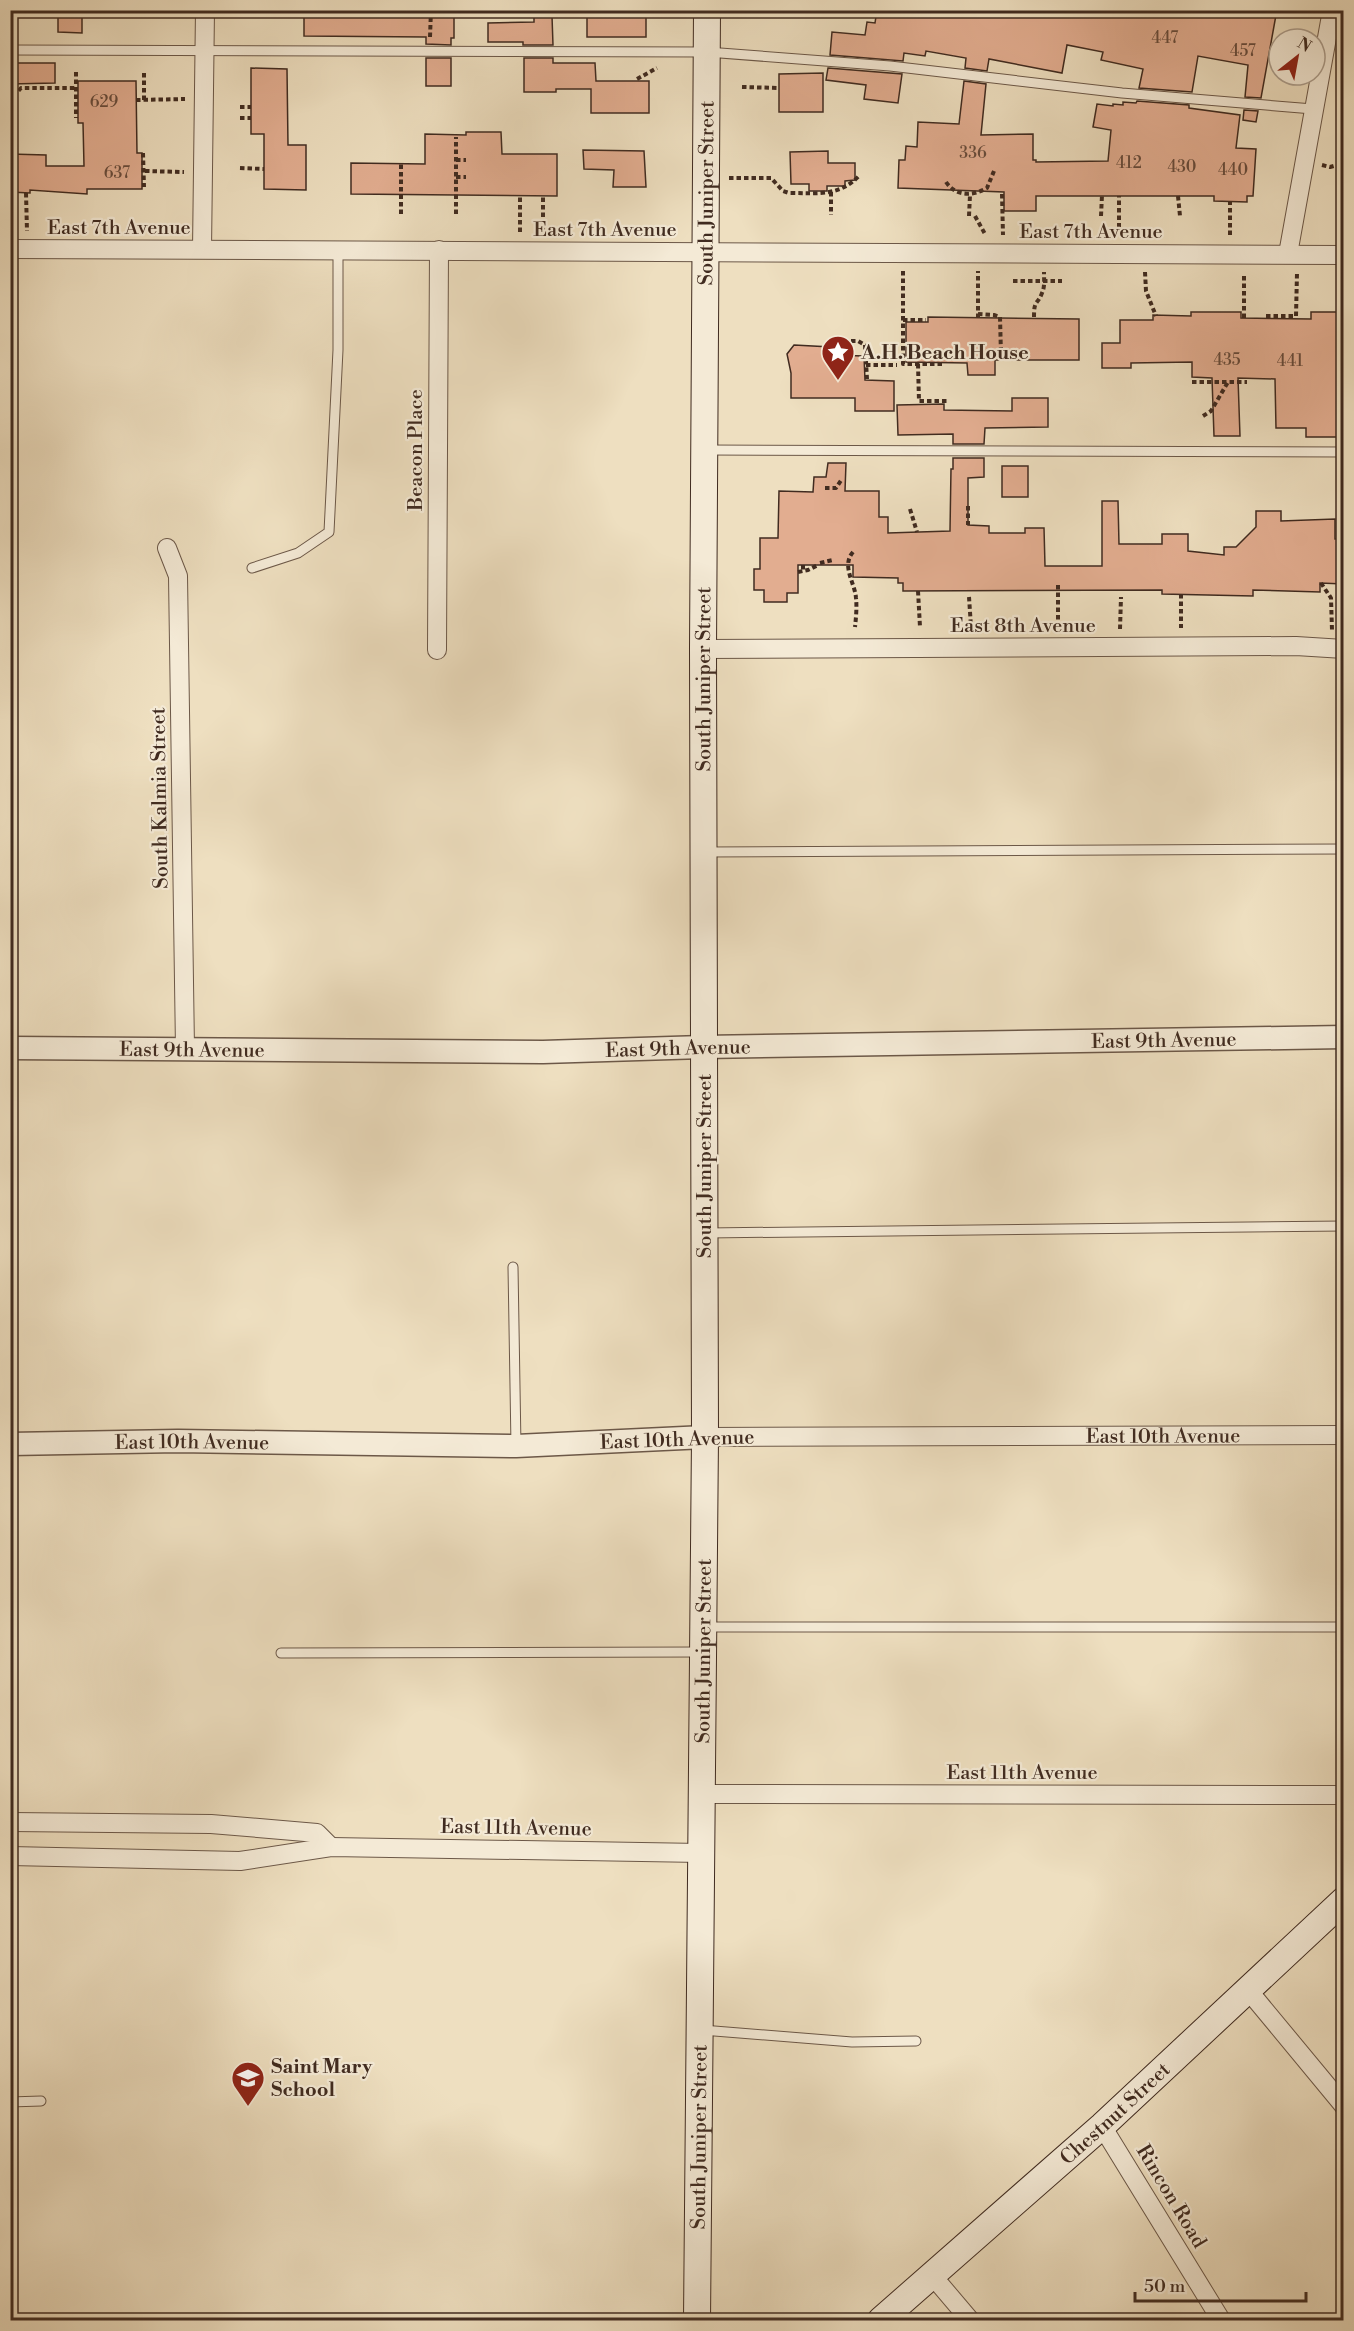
<svg xmlns="http://www.w3.org/2000/svg" width="1354" height="2331" font-family="'Libre Bodoni',serif">
  <style>
    .building { fill: #e2ad90; stroke: #402b20; stroke-width: 1.5 }
    .lines { fill: none; stroke-linecap: round; stroke-linejoin: round }
    .service-casing { stroke: #6c5848; stroke-width: 11 }
    .minor-casing { stroke: #6c5848; stroke-width: 20 }
    .tertiary-casing { stroke: #6c5848; stroke-width: 25 }
    .secondary-casing { stroke: #402b20; stroke-width: 28 }
    .path { stroke: #402b20; stroke-width: 4; stroke-dasharray: 4.5 3; stroke-linecap: butt }
    .service { stroke: #f4ead6; stroke-width: 9 }
    .minor { stroke: #f4ead6; stroke-width: 18 }
    .tertiary { stroke: #f4ead6; stroke-width: 22 }
    .secondary { stroke: #f4ead6; stroke-width: 26 }
    .labels { text-anchor: middle; stroke-width: 4.5; stroke-linejoin: round; paint-order: stroke }
    .number-label { font-size: 16px; fill: #684c3c }
    .street-label { font-size: 20px; fill: #402b20; stroke: #f4ead6 }
    .poi-label { font-size: 20px; font-weight: bold; fill: #402b20; stroke: #f4ead6; text-anchor: start }
  </style>
  <rect width="100%" height="100%" fill="#eedfc0"/>
  <filter id="stains"><feTurbulence type="fractalNoise" baseFrequency=".00333" numOctaves="4"/><feColorMatrix values="0 0 0 0 .2 0 0 0 0 .09 0 0 0 0 .02 0 0 0 .5 -.17"/></filter>
  <radialGradient id="worn" r=".72"><stop offset=".6" stop-color="#630" stop-opacity="0"/><stop offset="1" stop-color="#630" stop-opacity=".3"/></radialGradient>
  <!-- building -->
  <g class="building">
    <path d="M308,10L397,13V15H454V38H451V45L426,44V37L304,36V14H308Z"/>
    <rect x="587" y="10" width="59" height="27"/>
    <path d="M877,10H1052L1069,14L1070,10H1214L1246,16L1247,10H1251L1276,15L1261,98L1245,97L1248,65L1198,56L1192,92L1139,88L1143,69L1101,60L1103,52L1067,45L1062,73L989,59L987,71L965,68L966,58L926,51L925,56L904,53L903,61L830,55L832,32L865,35L867,22L875,23Z"/>
    <path d="M58,11H82V33L58,32Z"/>
    <path d="M552,16L553,45H523V42H488V23L534,22V17Z"/>
    <rect x="426" y="58" width="25" height="28"/>
    <path d="M524,58H553V63H595L596,81H649V113H591V89H556V92H524Z"/>
    <path d="M10,63H55V83L10,84Z"/>
    <path d="M251,68L287,69L288,145H306V190L264,189V134H251Z"/>
    <path d="M828,68L902,74L898,103L864,99L866,85L826,80Z"/>
    <path d="M823,73V112H779V74Z"/>
    <path d="M78,81H136L137,153H142V189H87V194L30,190V193L10,192V154L46,155V166H84L83,123H78Z"/>
    <path d="M964,81L986,84L981,135L1033,134V160H1036V162L1108,161L1111,130L1093,127L1097,104L1113,106V104L1123,105V102L1136,103L1137,101L1189,105V108L1240,115L1236,148L1256,149L1253,196H1247V202L1214,201V196H1036V211H1004V192L898,188L899,160H905L906,146L917,147L918,122L959,124Z"/>
    <path d="M1244,110L1258,111L1256,122L1243,120Z"/>
    <path d="M466,132H501L502,154H557V196L351,194V163L425,164V134L466,135Z"/>
    <path d="M583,150L644,151L646,187H613L614,170L584,169Z"/>
    <path d="M828,151V163H855V180L845,181V186H827V191H809V184H791L790,152Z"/>
    <path d="M1191,312H1241V318L1311,319V312H1344V437H1306V428H1276L1275,379L1238,378L1240,436H1214L1212,378L1192,377V362L1131,363V368H1102V343H1120V320H1153V315L1191,316Z"/>
    <path d="M928,317L1079,319V360H995V375H968L967,363L906,362V322H928Z"/>
    <path d="M794,345L831,347V355L864,356L865,380L894,381V411H855V398H791V373L787,354Z"/>
    <path d="M1012,398H1048V427L985,428L984,444H953V434L898,435L897,405L944,404V410L1012,411Z"/>
    <path d="M953,458H984V477L968,478V525L989,526V533H1025V528H1044L1045,566H1102V501H1118L1119,544H1162V534H1188V551L1224,555V547H1236L1256,527V511H1281V521L1335,519V539L1344,538V584L1320,583V592L1253,590V596L1162,594V590L903,591V583H898V578L853,577V565H798V593H787V602H764V590H754V569H760V538H778L779,491L813,492L814,477H826L828,463H846L845,491H879V517H888V533L950,531L951,469H953Z"/>
    <rect x="1002" y="466" width="26" height="31"/>
  </g>
  <g class="lines">
    <defs>
      <g id="service">
        <path d="M10,50L707,52L890,66L1122,93L1313,109"/>
        <path d="M707,450L1344,452"/>
        <path d="M252,568L298,553L329,532L338,350V250"/>
        <path d="M706,852L1344,849"/>
        <path d="M707,1233L1344,1226"/>
        <path d="M513,1267L516,1446"/>
        <path d="M704,1627H1344"/>
        <path d="M281,1653L700,1652"/>
        <path d="M702,2030L852,2042L916,2041"/>
        <path d="M10,2102L41,2101"/>
      </g>
      <g id="minor">
        <path d="M10,249L1344,255"/>
        <path d="M202,249L205,10"/>
        <path d="M1288,254L1332,10"/>
        <path d="M167,548L178,576L185,1049"/>
        <path d="M703,649L1296,646L1344,649"/>
        <path d="M437,650L439,250"/>
        <path id="s1" d="M705,1437L1344,1435"/>
        <path d="M701,1794L1344,1795"/>
        <path d="M10,1822L211,1824L317,1833L331,1847"/>
        <path d="M10,1856L240,1861L331,1847L701,1853"/>
        <path d="M1248,1990L1344,2106"/>
        <path d="M1102,2126L1221,2320"/>
        <path d="M931,2274L970,2320"/>
      </g>
      <g id="tertiary">
        <path id="s2" d="M10,1048L543,1052L703,1047L1344,1037"/>
        <path id="s3" d="M10,1444L178,1441L516,1446L705,1437"/>
      </g>
      <g id="secondary">
        <path id="s4" d="M697,2320L705,1437L703,649L707,10"/>
        <path id="s5" d="M881,2320L1102,2126L1344,1900"/>
      </g>
    </defs>
    <!-- service casing -->
    <use href="#service" class="service-casing"/>
    <!-- minor casing -->
    <use href="#minor" class="minor-casing"/>
    <!-- tertiary casing -->
    <use href="#tertiary" class="tertiary-casing"/>
    <!-- secondary casing -->
    <use href="#secondary" class="secondary-casing"/>
    <!-- path -->
    <g class="path">
      <path d="M650,18V10"/>
      <path d="M430,37L431,10"/>
      <path d="M1271,58L1279,59"/>
      <path d="M76,72V118"/>
      <path d="M637,79L657,68"/>
      <path d="M742,87L779,88"/>
      <path d="M136,100L185,99"/>
      <path d="M144,100V73"/>
      <path d="M13,104L14,96L21,88H76"/>
      <path d="M240,107H251"/>
      <path d="M240,118H251"/>
      <path d="M143,153L144,187"/>
      <path d="M456,160H466"/>
      <path d="M1322,165L1330,167L1344,163"/>
      <path d="M240,168L264,169"/>
      <path d="M145,171L184,172"/>
      <path d="M456,177H466"/>
      <path d="M729,178H771L783,191L789,193C818,193 839,197 860,175"/>
      <path d="M946,182C956,197 973,196 987,188L994,171"/>
      <path d="M831,192V215"/>
      <path d="M26,193L27,231"/>
      <path d="M1002,194L1003,235"/>
      <path d="M1178,196L1180,216"/>
      <path d="M401,214V163"/>
      <path d="M456,214V137"/>
      <path d="M969,216L970,195"/>
      <path d="M975,216L985,234"/>
      <path d="M1101,216L1102,195"/>
      <path d="M520,232V196"/>
      <path d="M543,232V196"/>
      <path d="M1119,235V196"/>
      <path d="M1230,235V202"/>
      <path d="M903,271V364H945"/>
      <path d="M1145,272L1146,291L1156,316"/>
      <path d="M1013,281H1062"/>
      <path d="M978,314L994,315L1000,317L1001,355"/>
      <path d="M1266,316H1296L1297,273"/>
      <path d="M1034,317C1034,299 1037,306 1042,293C1045,287 1044,279 1044,272"/>
      <path d="M978,318V271"/>
      <path d="M1244,318V273"/>
      <path d="M903,320H926"/>
      <path d="M851,341H858L865,345L867,379"/>
      <path d="M918,364L919,401H947"/>
      <path d="M866,365H897"/>
      <path d="M1192,382H1247"/>
      <path d="M1203,416L1211,411L1228,382"/>
      <path d="M825,488H836L842,479"/>
      <path d="M968,506V525"/>
      <path d="M910,509L917,532"/>
      <path d="M853,552C841,566 855,583 856,598C857,607 856,618 855,627"/>
      <path d="M820,563L833,560"/>
      <path d="M803,565V571"/>
      <path d="M798,572L808,570L818,565"/>
      <path d="M1321,583L1331,598L1332,630"/>
      <path d="M918,591L920,627"/>
      <path d="M1181,594V628"/>
      <path d="M969,597L971,627"/>
      <path d="M1058,627V585"/>
      <path d="M1120,629L1121,597"/>
    </g>
    <!-- service -->
    <use href="#service" class="service"/>
    <!-- minor -->
    <use href="#minor" class="minor"/>
    <!-- tertiary -->
    <use href="#tertiary" class="tertiary"/>
    <!-- secondary -->
    <use href="#secondary" class="secondary"/>
  </g>
  <!-- icons -->
  <defs>
    <symbol id="sight-pin" viewBox="-11 -11 22 30"><path d="M0 17L-7.5 6A9.5 9.5 0 1 1 7.5 6Z" fill="#8f2418" stroke="#f4ead6"/><path d="M0-6L1.8-2.2L6-1.7L2.9 1.2L3.7 5.4L0 3.3L-3.7 5.4L-2.9 1.2L-6-1.7L-1.8-2.2Z" fill="#fff"/></symbol>
    <symbol id="school-pin" viewBox="-11 -11 22 30"><path d="M0 17L-7.5 6A9.5 9.5 0 1 1 7.5 6Z" fill="#8f2418" stroke="#f4ead6"/><path d="M0-5L7-2L0 1L-7-2ZM-4 1L0 2.5L4 1V4Q0 6-4 4Z" fill="#fff"/></symbol>
  </defs>
  <g fill-rule="evenodd">
    <use href="#sight-pin" x="819" y="333" width="38" height="52"/>
    <use href="#school-pin" x="229" y="2059" width="38" height="52"/>
  </g>
  <g class="labels">
    <!-- number labels -->
    <g class="number-label">
      <text x="1165" y="43">447</text>
      <text x="1243" y="56">457</text>
      <text x="104" y="107">629</text>
      <text x="973" y="158">336</text>
      <text x="1129" y="168">412</text>
      <text x="1182" y="172">430</text>
      <text x="1233" y="175">440</text>
      <text x="117" y="178">637</text>
      <text x="1227" y="365">435</text>
      <text x="1290" y="366">441</text>
    </g>
    <!-- street labels -->
    <g class="street-label">
      <text dy="7" stroke="none"><textPath href="#s4" startOffset="2127">South Juniper Street</textPath></text>
      <text x="119" y="234">East 7th Avenue</text>
      <text x="605" y="236">East 7th Avenue</text>
      <text x="1091" y="238">East 7th Avenue</text>
      <text transform="translate(415 450) rotate(-90)" y="7">Beacon Place</text>
      <text x="1023" y="632">East 8th Avenue</text>
      <text dy="7" stroke="none"><textPath href="#s4" startOffset="1641">South Juniper Street</textPath></text>
      <text transform="translate(159 798) rotate(-91)" y="7">South Kalmia Street</text>
      <text dy="7" stroke="none"><textPath href="#s2" startOffset="1154">East 9th Avenue</textPath></text>
      <text dy="7" stroke="none"><textPath href="#s2" startOffset="668">East 9th Avenue</textPath></text>
      <text dy="7" stroke="none"><textPath href="#s2" startOffset="182">East 9th Avenue</textPath></text>
      <text transform="translate(704 1166) rotate(-90)" y="7">South Juniper Street</text>
      <text dy="7" stroke="none"><textPath href="#s1" startOffset="458">East 10th Avenue</textPath></text>
      <text transform="translate(677 1439) rotate(-2)" y="7">East 10th Avenue</text>
      <text dy="7" stroke="none"><textPath href="#s3" startOffset="182">East 10th Avenue</textPath></text>
      <text dy="7" stroke="none"><textPath href="#s4" startOffset="669">South Juniper Street</textPath></text>
      <text x="1022" y="1779">East 11th Avenue</text>
      <text transform="translate(516 1827) rotate(1)" y="7">East 11th Avenue</text>
      <text dy="7" stroke="none"><textPath href="#s5" startOffset="312">Chestnut Street</textPath></text>
      <text dy="7" stroke="none"><textPath href="#s4" startOffset="183">South Juniper Street</textPath></text>
      <text transform="translate(1172 2196) rotate(59)" y="7">Rincon Road</text>
    </g>
    <!-- poi labels -->
    <g class="poi-label">
      <text x="861" y="359">A.H. Beach House</text>
      <text x="271" y="2073">Saint Mary<tspan x="271" dy="23">School</tspan></text>
    </g>
  </g>
  <!-- margin -->
  <rect width="1354" height="2331" fill="none" stroke="#eedfc0" stroke-width="36"/>
  <rect x="12" y="12" width="1330" height="2307" fill="none" stroke="#402b20" stroke-width="3"/>
  <rect x="18" y="18" width="1318" height="2295" fill="none" stroke="#402b20" stroke-width="1.5"/>
  <!-- north arrow -->
  <g transform="translate(1297 57) rotate(31)"><circle r="28" fill="#f4ead6" stroke="#ac9e8d" stroke-width="1.5"/>
  <path d="M0-4.5L10 22L0 15L-10 22Z" fill="#8f2418"/>
  <text y="-9" font-size="16" font-weight="bold" text-anchor="middle" fill="#402b20">N</text>
  </g>
  <!-- scale -->
  <path d="M1135 2292v9h171v-9" fill="none" stroke="#402b20" stroke-width="3"/>
  <text x="1144" y="2292" font-size="18" fill="#402b20" stroke="#f4ead6" stroke-width="4.5" paint-order="stroke">50 m</text>
  <rect width="100%" height="100%" filter="url(#stains)"/>
  <rect width="100%" height="100%" fill="url(#worn)"/>
</svg>
